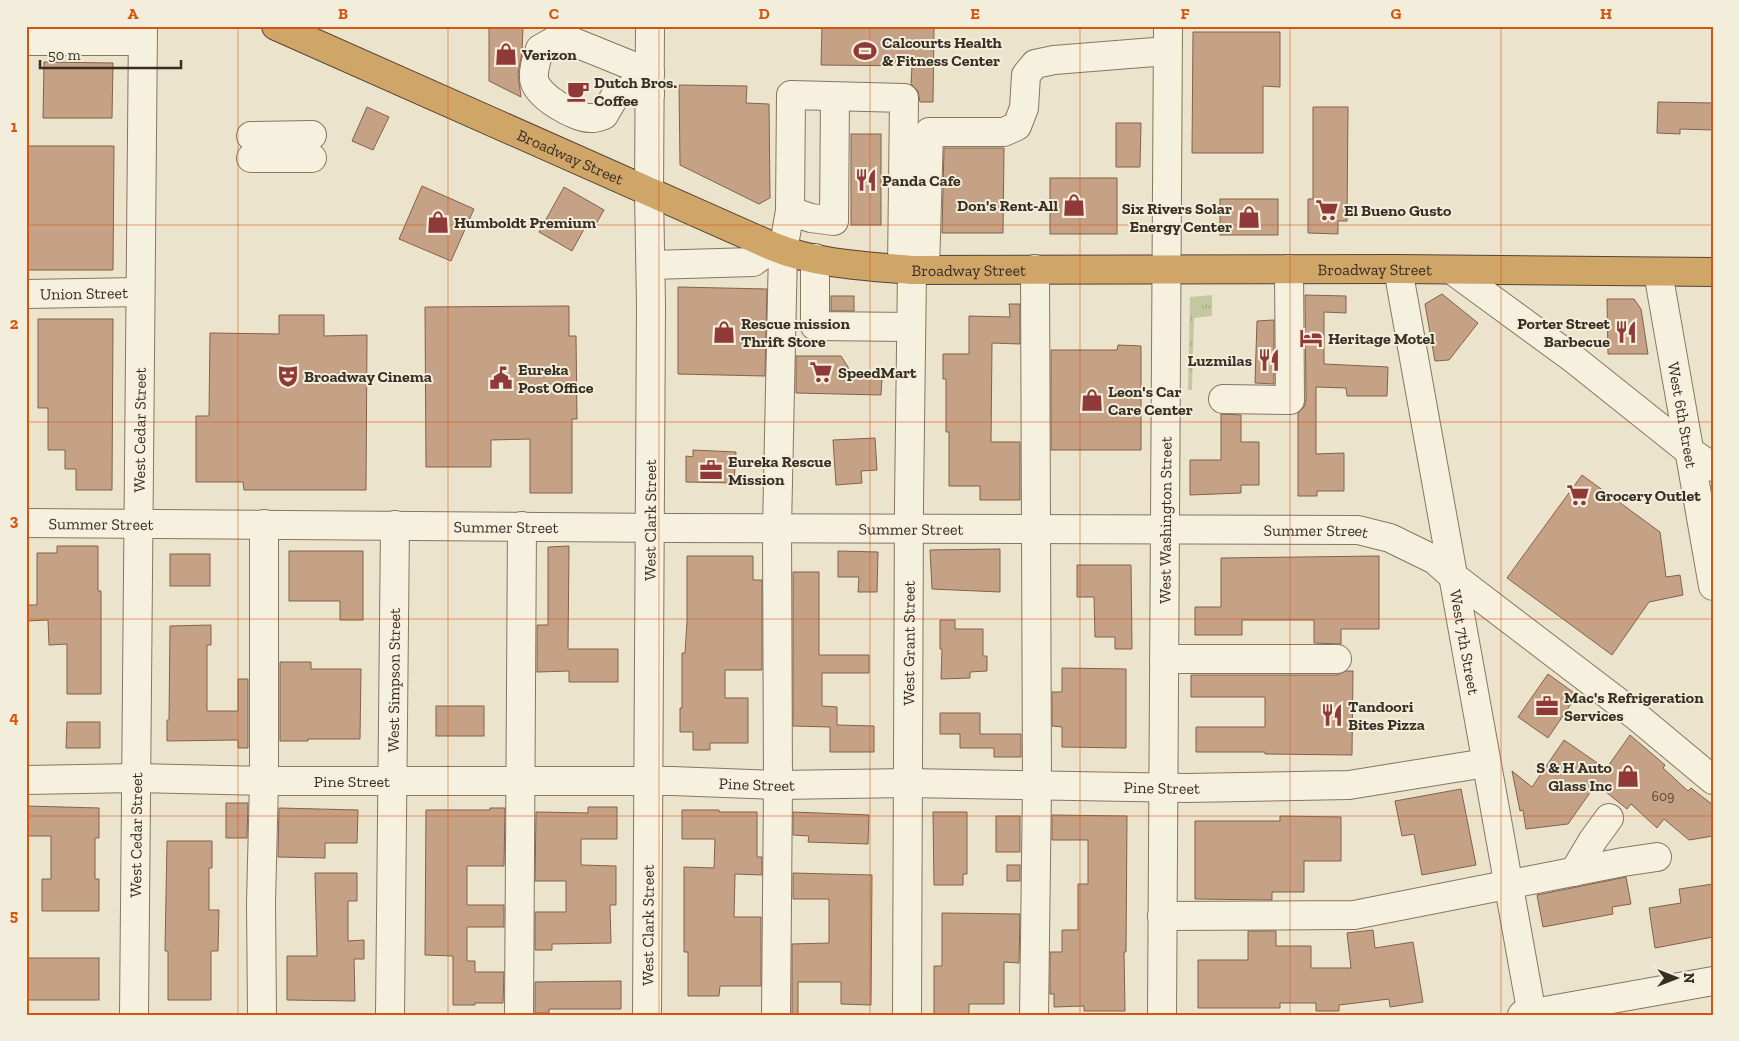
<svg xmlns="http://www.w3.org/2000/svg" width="1739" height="1041" font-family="'Zilla Slab',serif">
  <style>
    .grass { fill: url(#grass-tufts) }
    .building { fill: #c5a286; stroke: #83624a }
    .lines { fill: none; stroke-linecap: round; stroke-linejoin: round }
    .minor-casing { stroke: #877662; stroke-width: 30 }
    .highway-casing { stroke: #554535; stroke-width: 30 }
    .minor { stroke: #f6f0df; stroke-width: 28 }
    .highway { stroke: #cfa568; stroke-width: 28 }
    .grid { fill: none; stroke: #d6550e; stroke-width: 1; stroke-opacity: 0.55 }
    .labels { text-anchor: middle; stroke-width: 4; stroke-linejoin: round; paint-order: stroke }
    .number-label { font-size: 14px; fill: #5c4b3c }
    .poi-label { font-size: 16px; font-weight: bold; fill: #392e23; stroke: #f3eddb; text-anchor: start }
    .street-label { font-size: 16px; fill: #392e23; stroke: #f3eddb }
    .neatline { fill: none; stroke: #d6550e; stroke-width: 2 }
    .grid-label { font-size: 16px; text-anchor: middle; font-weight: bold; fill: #d6550e }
  </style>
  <defs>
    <pattern id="grass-tufts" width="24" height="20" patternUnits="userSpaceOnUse" patternTransform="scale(1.25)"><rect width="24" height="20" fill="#c3c8a1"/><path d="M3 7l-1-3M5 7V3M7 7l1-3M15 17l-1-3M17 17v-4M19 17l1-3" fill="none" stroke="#a8ac8a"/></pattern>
  </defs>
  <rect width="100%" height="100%" fill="#ebe3cc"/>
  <!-- grass -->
  <path class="grass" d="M1212,295V316L1194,318L1192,390H1188L1190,297Z"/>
  <!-- building -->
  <g class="building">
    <path d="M489,26H523L522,53L518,74L521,97L489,81Z"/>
    <path d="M822,26H934L933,102H920L918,91L911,84L912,66L821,65Z"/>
    <path d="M1193,32H1280V87L1263,86V153H1192Z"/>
    <path d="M44,62L113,63L112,118H43Z"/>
    <path d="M679,85L747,86L746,103L769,104L770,198L759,204L680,165Z"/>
    <path d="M1658,102L1713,103V130L1680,129V134L1657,133Z"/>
    <path d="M367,107L389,117L373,150L352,141Z"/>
    <path d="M1313,107H1348L1347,221H1338V234L1308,233V199H1313Z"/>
    <path d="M1116,123H1141L1140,167H1116Z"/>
    <rect x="851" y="134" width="30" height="91"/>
    <path d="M26,146H114L113,270H26Z"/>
    <path d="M944,148H1004L1003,233H942Z"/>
    <rect x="1050" y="178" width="67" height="56"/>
    <path d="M422,186L474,209L451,261L399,239Z"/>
    <path d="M564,187L604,210L596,224L589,220L572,251L539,232Z"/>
    <rect x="1220" y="199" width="58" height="36"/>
    <path d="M678,287L767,289L765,376L678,374Z"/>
    <path d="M1442,294L1478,323L1449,360L1435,361L1425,304Z"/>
    <path d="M1305,295L1346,296V313L1324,312V364L1388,367L1387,396H1347L1346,388L1316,387V454L1344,453V491H1317V496H1298V413L1304,407L1306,400Z"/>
    <rect x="831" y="296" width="23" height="15"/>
    <path d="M1607,299H1634L1641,309L1648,354H1608Z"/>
    <path d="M1009,304H1020V344L992,343L991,442H1020V500H980V486H949V432H946V379H943V354H969V316L1010,317Z"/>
    <path d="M569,306V336H576L577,419H572V493H530V439L491,440V467H426L425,307Z"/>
    <path d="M279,315H324V336L367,335L366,490H244L243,482H196V416H209L210,333L279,334Z"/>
    <path d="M38,319H113L112,490H76V469H65V450H48V408H38Z"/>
    <path d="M1274,320V384L1255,383L1257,321Z"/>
    <path d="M1118,345L1141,346V450H1051V350H1117Z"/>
    <path d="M796,356H841L848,367L849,378H882L881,395L796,393Z"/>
    <path d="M1221,414L1241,415V442H1259V485H1241V493L1190,495V460H1221Z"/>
    <path d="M875,438L877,470L861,471L862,483L836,485L833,440Z"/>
    <path d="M693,450L736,452L734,483L686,482V456L693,457Z"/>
    <path d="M1582,475L1660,532L1666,577L1680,575L1683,595L1649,602L1612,655L1507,578Z"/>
    <path d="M57,546H98V591H101V694H67V644L49,645L48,620L26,621V605H37V553H57Z"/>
    <path d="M569,546L568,649H618V682H569V671L537,672V625H548V547Z"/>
    <path d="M1000,549V592L932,589L930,550Z"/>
    <path d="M289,551H363V620H340V601H289Z"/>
    <path d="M838,551L878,552L877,592H858L859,577H838Z"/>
    <rect x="170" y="554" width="40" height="32"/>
    <path d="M687,556H753V580H762V670H725V698H748V743H710V750H693V732H680V708H682V653H685L687,621Z"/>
    <path d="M1379,556V629H1341V644L1314,643V620H1242V635H1195V607H1221V558Z"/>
    <path d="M1077,565H1131L1132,649H1115V637H1095L1094,597H1077Z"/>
    <path d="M793,572H819V655H869V673H822V706L837,707V725L874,726V752H830V727L793,726Z"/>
    <path d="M940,620H955V629H983V656H987V671L970,672V678L941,679L942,649H940Z"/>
    <path d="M211,625V645H207V711H238V679H248V748H238V740L167,741V720H169L170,626Z"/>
    <path d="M280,662H311V669H361L360,739H308V741H280Z"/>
    <path d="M1062,668L1126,669V748L1062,747V727L1052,726V692H1062Z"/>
    <path d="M1346,671H1353L1352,755L1265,754V752H1196V727H1265V697H1191V675H1337Z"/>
    <path d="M1548,674L1577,695L1548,738L1518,717Z"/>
    <rect x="436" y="706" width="48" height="30"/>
    <path d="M940,713H980V734H1021V757H994V748H960V734H940Z"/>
    <path d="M67,722H100V748H66Z"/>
    <path d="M1630,735L1665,765L1663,768L1688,791L1691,788L1713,805V836L1689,840L1664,819L1657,828L1631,804L1627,809L1596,784L1568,824L1526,829L1523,810L1520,811L1512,771L1532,787L1564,740L1606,769Z"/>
    <path d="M1461,789L1476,865L1422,875L1414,834L1402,836L1395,801Z"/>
    <path d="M226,803H248L247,838H226Z"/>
    <path d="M26,806L99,808V838H95V879H99V911H42V879H51V836H26Z"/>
    <path d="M588,807H617V839H581V865L616,866V905H610L611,943L552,944V950H535V912H566V881H535L536,812L588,813Z"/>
    <path d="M279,808L358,810L357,843H325V858L278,857Z"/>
    <path d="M490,808H505L504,866H467V905H504V927H467V961H475V972H504L503,1003H475V1005H453V956L425,955L426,810H490Z"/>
    <path d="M682,810H719V812H757V857H762V875L735,874L734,917H761V986H720L719,996H688V952H684V867L714,868L715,839H682Z"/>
    <path d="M793,812L869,815L868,844L808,842L809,836L793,835Z"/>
    <path d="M933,812H967V874H963V885H934Z"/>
    <path d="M1052,815L1127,816L1126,952H1124L1125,1011H1084V1006L1054,1007V994H1050V952H1062V930H1078V884H1088V840H1052Z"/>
    <rect x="996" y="816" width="24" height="36"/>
    <path d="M1280,816L1341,817V861H1304V892H1272V900L1195,899V821H1280Z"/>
    <path d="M167,841H212V868H209V910H219L218,951H211V1000H168V951H165Z"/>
    <rect x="1007" y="865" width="13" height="16"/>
    <path d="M315,873H357V901H348V941L364,940V959H354L355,1001L287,1000V956H317Z"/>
    <path d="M793,873L872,875L871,1005L841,1004V982H798V1015H792V944L829,943V899H793Z"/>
    <path d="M1626,877L1631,904L1612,907L1613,914L1543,927L1537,895Z"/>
    <path d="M1713,884V937L1655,948L1649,908L1681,903L1679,889Z"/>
    <path d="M942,913L1020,914L1019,963L1004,962V1004H969V1014H934V966H942Z"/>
    <path d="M1373,930L1375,948L1413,942L1423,1002L1390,1007L1389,999L1339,1005V1011H1316V1003H1280V1008H1198V960H1248V931H1276V946H1311V968H1351L1347,933Z"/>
    <rect x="26" y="958" width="73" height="42"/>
    <path d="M621,981V1009H549V1013H535V982Z"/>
  </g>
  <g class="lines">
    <defs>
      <g id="minor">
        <path d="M26,41H142"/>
        <path d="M650,73L571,41H554L540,49C537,58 533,68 534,79C536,96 577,120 593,118C597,118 601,116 604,115L615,96L632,88L650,94"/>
        <path d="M251,136L312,135"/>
        <path d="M251,158H312"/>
        <path d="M790,211L811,218L834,221L835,97"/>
        <path d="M815,258V326L911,327"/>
        <path d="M651,265L753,262L774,247"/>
        <path id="s1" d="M1398,269L1532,1015"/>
        <path d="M925,270L929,132H1004L1017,126L1024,108L1026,75L1035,64L1054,60L1167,51"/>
        <path d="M1452,270L1575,360L1689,451L1713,467"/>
        <path id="s2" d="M1658,272L1713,586"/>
        <path id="s3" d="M26,294L140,292"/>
        <path d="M1223,399L1290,400L1289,269"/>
        <path id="s4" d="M26,523L670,528L1358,530L1390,538L1435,560L1454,577L1635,715L1713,780"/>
        <path d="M1164,659H1337"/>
        <path id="s5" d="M26,780L136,778L264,781H672L778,785L908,783L1187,788L1349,785L1486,763"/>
        <path d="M1574,872L1593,840L1609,818"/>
        <path d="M1162,916L1354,915L1623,862L1657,857"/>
        <path id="s6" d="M134,1015L143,26"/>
        <path d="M262,1015L261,903L264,781V524"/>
        <path id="s7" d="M390,1015L395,525"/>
        <path d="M519,1015L522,526"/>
        <path id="s8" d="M647,1015L651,305L649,193L650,26"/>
        <path d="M776,1015L778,785L777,528L783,250L790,211L791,95L904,98L902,269"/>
        <path id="s9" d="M907,1015L909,503L912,270"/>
        <path d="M1034,1015L1037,785L1035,269"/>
        <path id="s10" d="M1162,1015L1168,26"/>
        <path d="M1522,1015L1713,981"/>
      </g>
      <g id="highway">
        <path id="s11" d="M276,26L774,247C816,264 866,266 912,270L1398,269L1713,272"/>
      </g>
    </defs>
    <!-- minor casing -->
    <use href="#minor" class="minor-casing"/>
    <!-- highway casing -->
    <use href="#highway" class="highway-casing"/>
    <!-- minor -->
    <use href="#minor" class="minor"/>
    <!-- highway -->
    <use href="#highway" class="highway"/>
  </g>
  <!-- grid -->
  <path class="grid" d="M238,26V1015M448,26V1015M659,26V1015M870,26V1015M1080,26V1015M1290,26V1015M1501,26V1015M26,225H1713M26,422H1713M26,619H1713M26,816H1713"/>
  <!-- icons -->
  <defs>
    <symbol id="stadium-bare" viewBox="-9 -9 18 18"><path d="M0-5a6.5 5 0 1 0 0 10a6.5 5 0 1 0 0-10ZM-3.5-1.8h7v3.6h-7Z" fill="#8f3938" stroke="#f3eddb" stroke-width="2.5" paint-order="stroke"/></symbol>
    <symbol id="shop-bare" viewBox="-9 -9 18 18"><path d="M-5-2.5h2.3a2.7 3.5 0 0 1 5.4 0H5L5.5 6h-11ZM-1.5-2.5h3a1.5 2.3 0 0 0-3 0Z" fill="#8f3938" stroke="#f3eddb" stroke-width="2.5" paint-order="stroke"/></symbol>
    <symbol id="cafe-bare" viewBox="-9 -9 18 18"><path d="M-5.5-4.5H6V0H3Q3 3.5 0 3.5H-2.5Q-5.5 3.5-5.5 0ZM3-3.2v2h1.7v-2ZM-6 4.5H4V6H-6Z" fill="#8f3938" stroke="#f3eddb" stroke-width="2.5" paint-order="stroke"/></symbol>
    <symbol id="restaurant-bare" viewBox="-9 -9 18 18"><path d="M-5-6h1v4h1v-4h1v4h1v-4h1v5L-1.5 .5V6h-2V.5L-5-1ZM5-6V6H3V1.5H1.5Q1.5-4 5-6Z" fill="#8f3938" stroke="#f3eddb" stroke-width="2.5" paint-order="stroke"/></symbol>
    <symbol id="supermarket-bare" viewBox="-9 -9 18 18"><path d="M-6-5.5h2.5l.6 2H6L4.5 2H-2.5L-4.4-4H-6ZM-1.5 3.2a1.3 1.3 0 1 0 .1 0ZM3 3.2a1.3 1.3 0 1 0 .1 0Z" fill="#8f3938" stroke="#f3eddb" stroke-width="2.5" paint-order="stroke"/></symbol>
    <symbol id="hotel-bare" viewBox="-9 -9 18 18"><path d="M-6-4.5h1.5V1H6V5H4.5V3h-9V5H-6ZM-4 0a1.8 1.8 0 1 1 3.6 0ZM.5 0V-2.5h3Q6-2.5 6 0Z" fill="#8f3938" stroke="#f3eddb" stroke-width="2.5" paint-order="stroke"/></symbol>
    <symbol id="theatre-bare" viewBox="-9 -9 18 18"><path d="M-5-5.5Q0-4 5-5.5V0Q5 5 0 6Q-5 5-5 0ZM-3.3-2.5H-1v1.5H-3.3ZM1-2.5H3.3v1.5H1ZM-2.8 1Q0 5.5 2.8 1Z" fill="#8f3938" stroke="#f3eddb" stroke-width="2.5" paint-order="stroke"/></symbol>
    <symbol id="civic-bare" viewBox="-9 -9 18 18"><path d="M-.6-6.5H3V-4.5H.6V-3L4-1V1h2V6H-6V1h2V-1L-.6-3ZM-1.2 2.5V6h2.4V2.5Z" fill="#8f3938" stroke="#f3eddb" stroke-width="2.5" paint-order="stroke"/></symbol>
    <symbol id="office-bare" viewBox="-9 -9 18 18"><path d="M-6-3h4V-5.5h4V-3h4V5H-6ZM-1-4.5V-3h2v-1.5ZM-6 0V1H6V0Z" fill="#8f3938" stroke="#f3eddb" stroke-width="2.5" paint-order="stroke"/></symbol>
  </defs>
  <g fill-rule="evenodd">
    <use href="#stadium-bare" x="849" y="35" width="32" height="32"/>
    <use href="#shop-bare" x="490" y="38" width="32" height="32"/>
    <use href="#cafe-bare" x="562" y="75" width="32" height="32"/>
    <use href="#restaurant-bare" x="850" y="164" width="32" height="32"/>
    <use href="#shop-bare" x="1058" y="189" width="32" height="32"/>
    <use href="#supermarket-bare" x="1311" y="194" width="32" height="32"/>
    <use href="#shop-bare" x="1233" y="201" width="32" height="32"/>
    <use href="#shop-bare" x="422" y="206" width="32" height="32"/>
    <use href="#shop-bare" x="708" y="316" width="32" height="32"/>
    <use href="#restaurant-bare" x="1610" y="316" width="32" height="32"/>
    <use href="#hotel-bare" x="1295" y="322" width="32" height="32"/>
    <use href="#restaurant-bare" x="1253" y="344" width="32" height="32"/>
    <use href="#supermarket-bare" x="805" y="356" width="32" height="32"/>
    <use href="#theatre-bare" x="272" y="360" width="32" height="32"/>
    <use href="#civic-bare" x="485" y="362" width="32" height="32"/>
    <use href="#shop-bare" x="1076" y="384" width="32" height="32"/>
    <use href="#office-bare" x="695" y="454" width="32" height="32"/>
    <use href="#supermarket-bare" x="1562" y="479" width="32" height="32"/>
    <use href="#office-bare" x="1531" y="690" width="32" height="32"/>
    <use href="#restaurant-bare" x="1316" y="699" width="32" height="32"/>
    <use href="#shop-bare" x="1612" y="760" width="32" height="32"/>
  </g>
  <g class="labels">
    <!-- number labels -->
    <g class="number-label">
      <text x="1663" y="801">609</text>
    </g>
    <!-- poi labels -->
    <g class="poi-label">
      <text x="882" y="48">Calcourts Health<tspan x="882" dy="18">&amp; Fitness Center</tspan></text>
      <text x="522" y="60">Verizon</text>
      <text x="594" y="88">Dutch Bros.<tspan x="594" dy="18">Coffee</tspan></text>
      <text x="882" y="186">Panda Cafe</text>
      <text x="1058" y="211" text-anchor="end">Don's Rent-All</text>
      <text x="1232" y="214" text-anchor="end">Six Rivers Solar<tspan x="1232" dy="18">Energy Center</tspan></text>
      <text x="1344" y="216">El Bueno Gusto</text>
      <text x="454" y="228">Humboldt Premium</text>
      <text x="741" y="329">Rescue mission<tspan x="741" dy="18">Thrift Store</tspan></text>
      <text x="1610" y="329" text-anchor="end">Porter Street<tspan x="1610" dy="18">Barbecue</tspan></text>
      <text x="1328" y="344">Heritage Motel</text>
      <text x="1252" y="366" text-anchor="end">Luzmilas</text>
      <text x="518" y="375">Eureka<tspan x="518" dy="18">Post Office</tspan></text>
      <text x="838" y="378">SpeedMart</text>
      <text x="304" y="382">Broadway Cinema</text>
      <text x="1108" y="397">Leon's Car<tspan x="1108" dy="18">Care Center</tspan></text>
      <text x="728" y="467">Eureka Rescue<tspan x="728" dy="18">Mission</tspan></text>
      <text x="1595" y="501">Grocery Outlet</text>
      <text x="1564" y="703">Mac's Refrigeration<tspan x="1564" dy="18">Services</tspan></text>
      <text x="1348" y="712">Tandoori<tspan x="1348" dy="18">Bites Pizza</tspan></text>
      <text x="1612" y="773" text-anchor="end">S &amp; H Auto<tspan x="1612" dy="18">Glass Inc</tspan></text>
    </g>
    <!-- street labels -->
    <g class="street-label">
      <text dy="6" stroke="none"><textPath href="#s11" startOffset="322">Broadway Street</textPath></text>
      <text dy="6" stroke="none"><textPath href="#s11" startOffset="742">Broadway Street</textPath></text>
      <text dy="6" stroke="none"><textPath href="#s11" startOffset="1148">Broadway Street</textPath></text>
      <text dy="6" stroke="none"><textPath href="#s3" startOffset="58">Union Street</textPath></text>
      <text dy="6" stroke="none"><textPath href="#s2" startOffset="145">West 6th Street</textPath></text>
      <text dy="6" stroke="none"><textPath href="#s6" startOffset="585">West Cedar Street</textPath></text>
      <text dy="6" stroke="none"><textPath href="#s8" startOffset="495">West Clark Street</textPath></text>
      <text dy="6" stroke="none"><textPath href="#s10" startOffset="495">West Washington Street</textPath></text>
      <text dy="6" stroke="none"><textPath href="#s4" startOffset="75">Summer Street</textPath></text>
      <text dy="6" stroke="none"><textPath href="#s4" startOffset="480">Summer Street</textPath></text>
      <text dy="6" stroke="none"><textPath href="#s4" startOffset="885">Summer Street</textPath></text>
      <text dy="6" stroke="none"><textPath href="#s4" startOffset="1290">Summer Street</textPath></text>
      <text dy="6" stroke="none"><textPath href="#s9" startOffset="372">West Grant Street</textPath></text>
      <text dy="6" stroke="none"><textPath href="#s1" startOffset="379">West 7th Street</textPath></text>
      <text dy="6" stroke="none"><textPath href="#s7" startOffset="335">West Simpson Street</textPath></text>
      <text dy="6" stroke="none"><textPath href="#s5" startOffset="326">Pine Street</textPath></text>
      <text dy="6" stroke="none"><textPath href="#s5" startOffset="731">Pine Street</textPath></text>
      <text dy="6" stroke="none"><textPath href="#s5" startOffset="1136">Pine Street</textPath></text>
      <text dy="6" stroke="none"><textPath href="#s6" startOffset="180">West Cedar Street</textPath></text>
      <text dy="6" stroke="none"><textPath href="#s8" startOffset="90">West Clark Street</textPath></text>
    </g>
  </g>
  <!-- border -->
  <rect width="1739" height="1041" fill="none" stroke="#f3eddb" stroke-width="55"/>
  <!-- north arrow -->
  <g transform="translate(1676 978) rotate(90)" stroke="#f3eddb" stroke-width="4" paint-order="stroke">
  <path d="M0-4L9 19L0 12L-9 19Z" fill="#392e23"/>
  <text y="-8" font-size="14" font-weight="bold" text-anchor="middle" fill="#392e23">N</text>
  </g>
  <!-- scale -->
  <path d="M40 60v8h141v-8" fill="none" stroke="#392e23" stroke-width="2.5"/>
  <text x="48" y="60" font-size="15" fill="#392e23" stroke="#f3eddb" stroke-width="4" paint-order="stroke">50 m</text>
  <rect x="28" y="28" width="1684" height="986" class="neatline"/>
  <g class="grid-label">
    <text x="133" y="19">A</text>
    <text x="343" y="19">B</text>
    <text x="554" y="19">C</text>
    <text x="764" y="19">D</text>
    <text x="975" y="19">E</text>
    <text x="1185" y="19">F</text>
    <text x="1396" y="19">G</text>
    <text x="1606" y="19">H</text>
    <text x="14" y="132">1</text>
    <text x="14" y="329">2</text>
    <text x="14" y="526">3</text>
    <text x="14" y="723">4</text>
    <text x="14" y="921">5</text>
  </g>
</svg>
